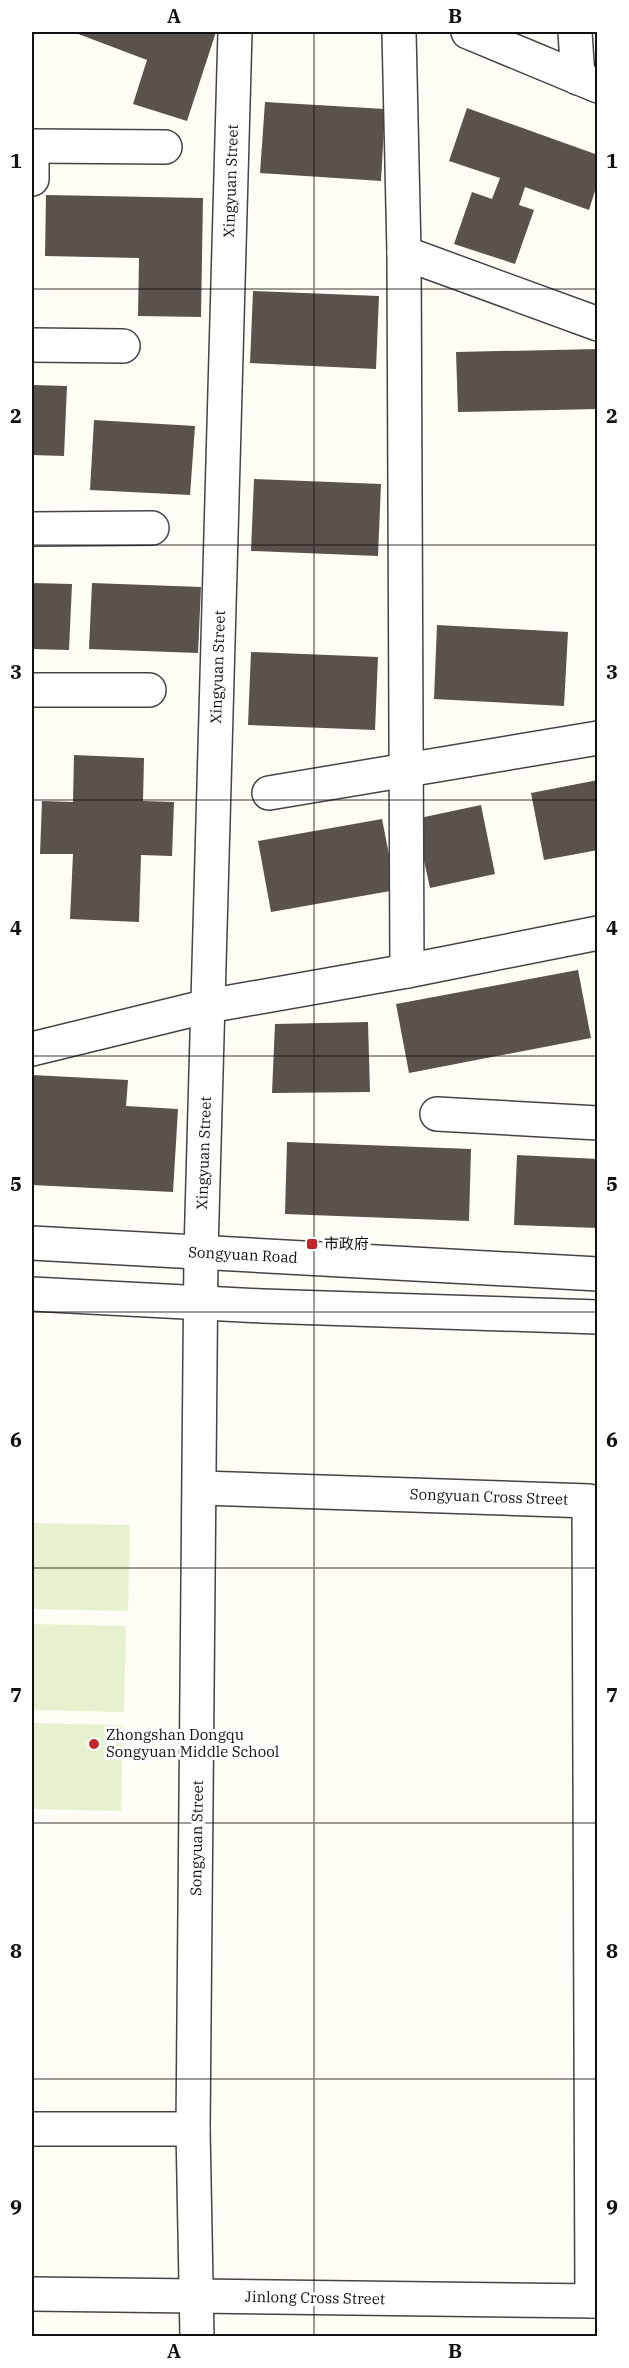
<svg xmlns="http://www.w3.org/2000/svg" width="629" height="2368" font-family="'IBM Plex Serif','Noto Sans SC',serif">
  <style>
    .pitch { fill: #e6f2cf }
    .building { fill: #5a524d }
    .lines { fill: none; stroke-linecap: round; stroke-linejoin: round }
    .minor-casing { stroke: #444; stroke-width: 36 }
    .tertiary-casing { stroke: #444; stroke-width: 36 }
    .minor { stroke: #fff; stroke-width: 33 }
    .tertiary { stroke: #fff; stroke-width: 33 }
    .grid { fill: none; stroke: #111; stroke-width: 1.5; stroke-opacity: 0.55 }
    .poi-dot { fill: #c4262e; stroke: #fff; stroke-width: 2 }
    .labels { text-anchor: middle; stroke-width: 6; stroke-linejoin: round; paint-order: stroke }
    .street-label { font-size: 15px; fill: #111; stroke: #fff }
    .poi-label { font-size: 15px; fill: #111; stroke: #fff; text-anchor: start }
    .neatline { fill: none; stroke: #111; stroke-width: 2 }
    .grid-label { font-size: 20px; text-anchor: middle; font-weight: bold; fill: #111 }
  </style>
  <rect width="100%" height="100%" fill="#fffdf5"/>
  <!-- pitch -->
  <g class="pitch">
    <path d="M32,1523L130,1525L128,1611L32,1609Z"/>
    <path d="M32,1624L126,1626L124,1712L32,1710Z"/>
    <path d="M32,1723L123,1725L121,1811L32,1809Z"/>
  </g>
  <!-- building -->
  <g class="building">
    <path d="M73,32H216L187,121L133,104L147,60Z"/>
    <path d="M265,102L385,109L381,181L260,173Z"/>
    <path d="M467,108L598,155V181L589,210L525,187L519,205L534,210L515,264L454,244L472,192L492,199L500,178L449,161Z"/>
    <path d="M46,195L203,198L201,317L138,316L139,258L45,256Z"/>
    <path d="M253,291L379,296L376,369L250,363Z"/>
    <path d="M598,349V409L458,412L456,352Z"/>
    <path d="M32,385L67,386L64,456L32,455Z"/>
    <path d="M94,420L195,426L190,495L90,490Z"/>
    <path d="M254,479L381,484L378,556L251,551Z"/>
    <path d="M32,583L72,584L69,650L32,649Z"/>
    <path d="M92,583L201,587L198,653L89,649Z"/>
    <path d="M437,625L568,632L564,706L434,699Z"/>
    <path d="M251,652L378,657L375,730L248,725Z"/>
    <path d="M74,755L144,758L143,801L174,802L172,856L141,855L139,922L70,919L73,854H40L42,801L73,802Z"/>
    <path d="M598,780V850L544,860L531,793Z"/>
    <path d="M481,805L495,874L430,888L415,819Z"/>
    <path d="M382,819L396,890L271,912L258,841Z"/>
    <path d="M578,970L591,1038L409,1073L396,1004Z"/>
    <path d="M368,1022L370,1092L272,1093L275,1024Z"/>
    <path d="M32,1075L128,1080L126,1106L178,1109L173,1192L32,1185Z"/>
    <path d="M287,1142L471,1149L469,1221L285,1214Z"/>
    <path d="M517,1155L598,1159V1228L514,1225Z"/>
  </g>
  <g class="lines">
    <defs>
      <g id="minor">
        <path d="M399,32L404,253L407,971"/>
        <path d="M468,32L598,86"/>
        <path d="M575,32L578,78"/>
        <path d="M32,146L165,147"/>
        <path d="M32,179V146"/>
        <path d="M404,253L598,324"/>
        <path d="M32,345L123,346"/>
        <path d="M32,529L152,528"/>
        <path d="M32,690H149"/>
        <path d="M269,793L598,738"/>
        <path d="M32,1049L208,1006L407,971L598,933"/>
        <path d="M437,1114L598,1123"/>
        <path d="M201,1488L589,1501L592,2301"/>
        <path d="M32,2129H193"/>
        <path d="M32,2294L598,2301"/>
        <path d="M197,2336L193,2129L201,1252L235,32"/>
      </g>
      <g id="tertiary">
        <path d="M32,1243L598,1274"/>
        <path d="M32,1294L262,1306L598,1317"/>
      </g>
    </defs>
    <!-- minor casing -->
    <use href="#minor" class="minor-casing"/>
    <!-- tertiary casing -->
    <use href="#tertiary" class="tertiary-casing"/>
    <!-- minor -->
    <use href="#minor" class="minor"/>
    <!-- tertiary -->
    <use href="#tertiary" class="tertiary"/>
  </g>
  <!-- grid -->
  <path class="grid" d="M314,32V2336M32,289H598M32,545H598M32,800H598M32,1056H598M32,1312H598M32,1568H598M32,1823H598M32,2079H598"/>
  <!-- markers -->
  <g class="poi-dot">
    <rect x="306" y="1238" width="12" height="12" rx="3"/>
    <circle cx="94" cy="1744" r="6"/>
  </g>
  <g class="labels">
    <!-- street labels -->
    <g class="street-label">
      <text transform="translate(231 181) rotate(-88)" y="5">Xingyuan Street</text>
      <text transform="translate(218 667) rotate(-88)" y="5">Xingyuan Street</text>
      <text transform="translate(204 1153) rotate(-88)" y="5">Xingyuan Street</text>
      <text transform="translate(243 1255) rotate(3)" y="5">Songyuan Road</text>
      <text transform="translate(489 1497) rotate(2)" y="5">Songyuan Cross Street</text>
      <text transform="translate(197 1838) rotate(-89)" y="5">Songyuan Street</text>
      <text transform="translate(315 2298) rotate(1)" y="5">Jinlong Cross Street</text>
    </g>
    <!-- poi labels -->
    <g class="poi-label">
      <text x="324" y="1249">市政府</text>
      <text x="106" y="1740">Zhongshan Dongqu<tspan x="106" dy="17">Songyuan Middle School</tspan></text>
    </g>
  </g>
  <!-- border -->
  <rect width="629" height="2368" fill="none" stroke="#ffffff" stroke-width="66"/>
  <rect x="33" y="33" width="563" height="2302" class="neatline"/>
  <g class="grid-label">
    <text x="174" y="23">A</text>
    <text x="455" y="23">B</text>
    <text x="16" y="168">1</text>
    <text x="612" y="168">1</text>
    <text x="16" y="423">2</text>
    <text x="612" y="423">2</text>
    <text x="16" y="679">3</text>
    <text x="612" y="679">3</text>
    <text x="16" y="935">4</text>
    <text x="612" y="935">4</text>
    <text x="16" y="1191">5</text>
    <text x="612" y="1191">5</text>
    <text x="16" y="1447">6</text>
    <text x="612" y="1447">6</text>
    <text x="16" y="1702">7</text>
    <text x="612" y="1702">7</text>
    <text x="16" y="1958">8</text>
    <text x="612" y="1958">8</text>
    <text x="16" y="2214">9</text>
    <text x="612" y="2214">9</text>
    <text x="174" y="2358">A</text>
    <text x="455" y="2358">B</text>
  </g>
</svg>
